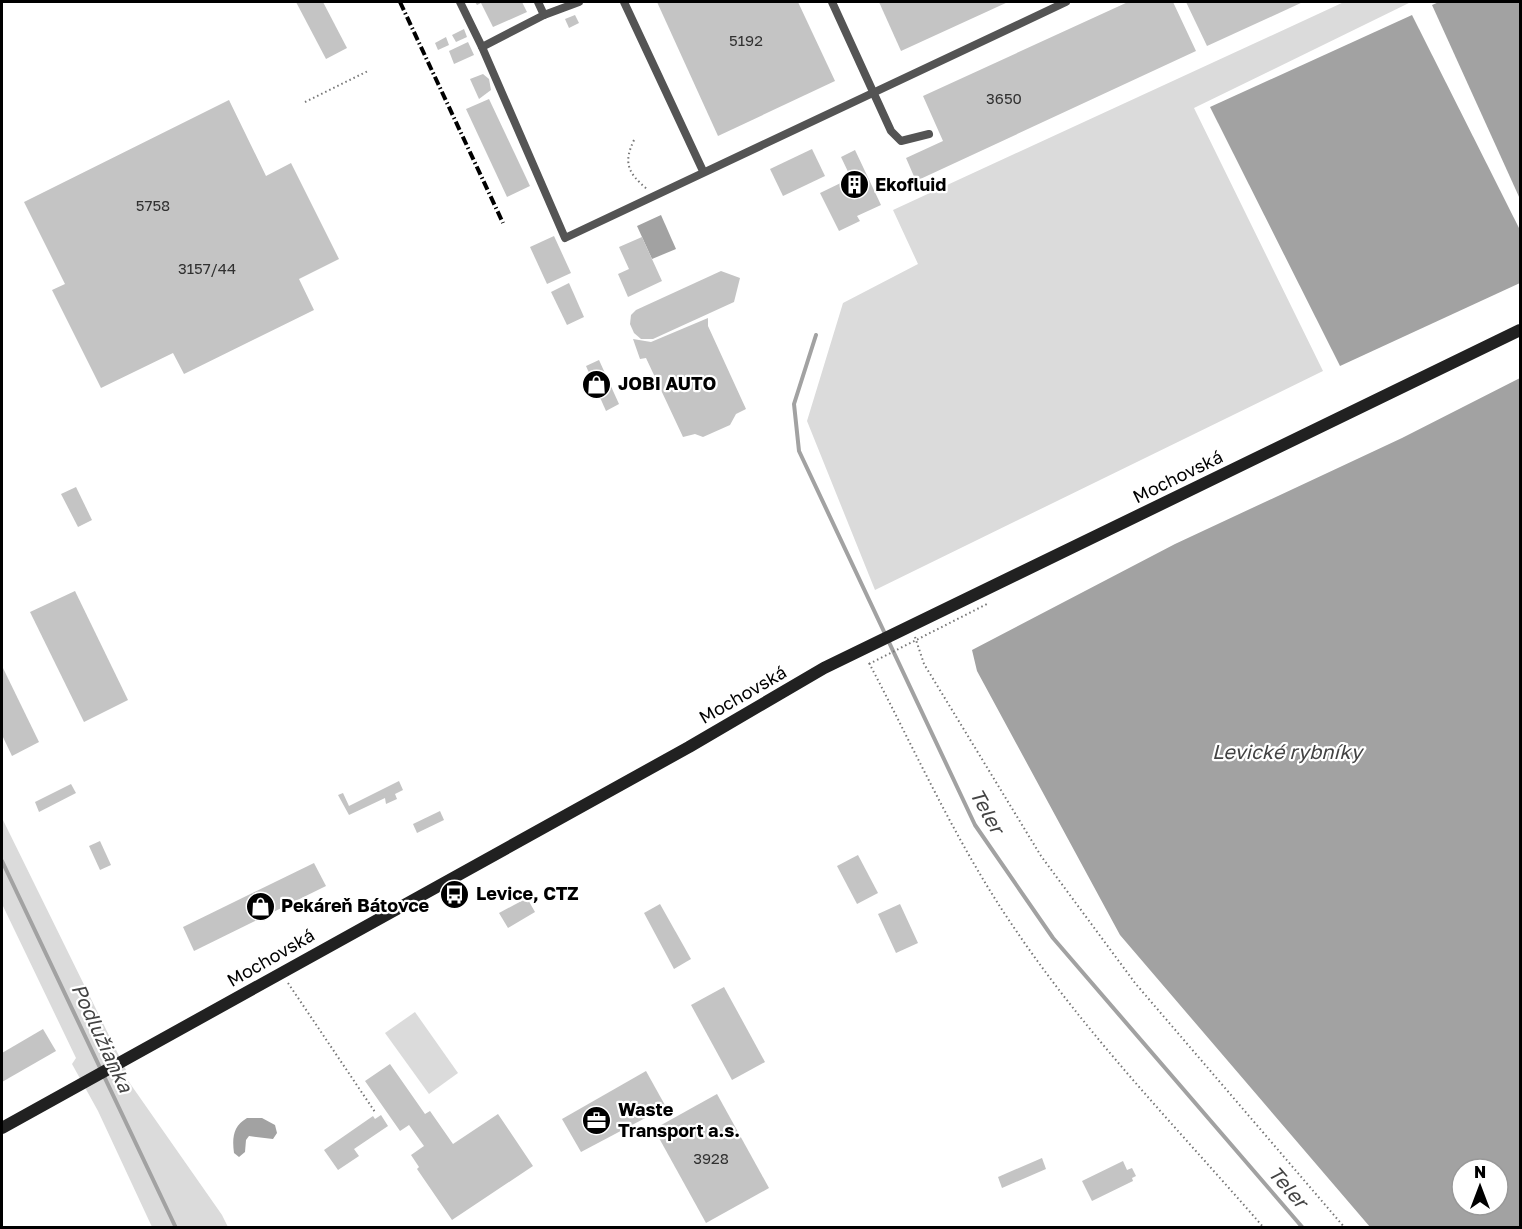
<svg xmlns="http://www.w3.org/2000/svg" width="1522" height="1229" font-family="'Golos Text',sans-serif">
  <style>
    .green { fill: #dbdbdb }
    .water { fill: #a2a2a2; fill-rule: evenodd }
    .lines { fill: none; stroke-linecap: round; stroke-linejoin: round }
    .stream { stroke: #a2a2a2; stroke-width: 4 }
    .building { fill: #c4c4c4 }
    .path { stroke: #767676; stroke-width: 2; stroke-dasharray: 1.5 3; stroke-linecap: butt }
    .lane { stroke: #545454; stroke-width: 8 }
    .secondary { stroke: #212121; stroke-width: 12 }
    .rail { stroke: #000; stroke-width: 4; stroke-dasharray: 9 3 1.5 3; stroke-linecap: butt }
    .labels { text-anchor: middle; stroke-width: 4.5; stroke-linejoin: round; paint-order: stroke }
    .number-label { font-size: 15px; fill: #313131 }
    .poi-label { font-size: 18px; font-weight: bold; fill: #000; stroke: #fff; text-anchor: start }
    .street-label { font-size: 18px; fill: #000; stroke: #fff }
    .water-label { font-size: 20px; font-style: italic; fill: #434343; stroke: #fff }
  </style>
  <rect width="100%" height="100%" fill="#fff"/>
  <!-- green -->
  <g class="green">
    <path d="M1344,2H1411L1194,108L1323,371L875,590L807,421L843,303L918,264L893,210Z"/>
    <path d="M2,818L126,1070L122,1072L222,1215L228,1227H152L98,1111L72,1064L76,1058L2,904Z"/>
    <path d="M415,1012L458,1073L429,1094L385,1033Z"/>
  </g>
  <!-- water -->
  <g class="water">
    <path d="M1439,2H1520V199L1432,5Z"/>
    <path d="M1412,15L1520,230V283L1340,366L1210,107Z"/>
    <path d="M661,215L676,249L652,259L637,226Z"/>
    <path d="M1520,378V1227H1370L1120,935L977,671L972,650L1175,544L1402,438ZM1462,1169H1498V1205H1462Z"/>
    <path d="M247,1118H262L275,1125L277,1133L273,1139L249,1136L246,1140L245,1152L239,1157L234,1153C232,1138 233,1126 247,1118Z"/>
  </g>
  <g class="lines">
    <!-- stream -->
    <g class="stream">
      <path d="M816,335L794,404L799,451L975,825L1053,938L1303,1228"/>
      <path d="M2,861L176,1228"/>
    </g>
  </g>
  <!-- building -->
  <g class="building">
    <path d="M296,2H323L347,48L326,59Z"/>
    <path d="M475,2H522L527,12L493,27L481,3L477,5Z"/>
    <path d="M657,2H798L835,81L718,136Z"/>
    <path d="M879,2H1008L901,51Z"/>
    <path d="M1128,2H1173L1196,51L916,181L906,158L943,141L923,96Z"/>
    <path d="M1186,2H1303L1207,46Z"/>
    <path d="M575,15L579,23L569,28L565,19Z"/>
    <path d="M464,29L467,37L456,42L452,35Z"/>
    <path d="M446,37L449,45L438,50L435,43Z"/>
    <path d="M468,42L474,55L454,64L449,51Z"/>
    <path d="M483,74L489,79L491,90L479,99L470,79Z"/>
    <path d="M489,99L530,186L507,197L466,109Z"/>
    <path d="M229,100L266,176L291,163L339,259L299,279L314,310L184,374L173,353L101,388L52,290L65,284L24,202Z"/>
    <path d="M812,149L825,176L783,196L770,169Z"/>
    <path d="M855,150L881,205L857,216L860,221L839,231L820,193L851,178L841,157Z"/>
    <path d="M554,236L571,273L547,284L530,247Z"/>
    <path d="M642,237L662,281L628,297L618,274L629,269L619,247Z"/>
    <path d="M721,271L740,278L734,302L653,339H641L634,333L630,324L631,315L636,310Z"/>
    <path d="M569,283L584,317L567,325L551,292Z"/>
    <path d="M708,318V326L746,409L736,414L730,425L703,437L695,434L683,437L646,358L640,359L633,339L651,342Z"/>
    <path d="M599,360L619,404L606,411L586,366Z"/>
    <path d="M76,487L92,520L78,527L61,494Z"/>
    <path d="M75,591L128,700L84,722L30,612Z"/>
    <path d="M2,666L39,742L12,756L2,735Z"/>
    <path d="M399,781L403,790L395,794L397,799L386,804L385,798L349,815L338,795L343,793L349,806Z"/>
    <path d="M71,784L76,793L39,812L35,802Z"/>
    <path d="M440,811L444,820L417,833L413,824Z"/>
    <path d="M100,841L111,865L100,870L89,846Z"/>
    <path d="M858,855L878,893L857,904L837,866Z"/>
    <path d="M314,863L326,886L194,951L183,927Z"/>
    <path d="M527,898L535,912L508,928L499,913Z"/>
    <path d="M660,904L691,959L674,969L644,913Z"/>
    <path d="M900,904L918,943L896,953L878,914Z"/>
    <path d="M724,987L765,1062L732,1080L691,1005Z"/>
    <path d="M43,1029L56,1051L2,1082V1053Z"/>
    <path d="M390,1064L425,1114L430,1111L453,1144L498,1114L533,1166L452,1220L417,1169L419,1167L411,1155L424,1146L409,1125L400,1131L365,1081Z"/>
    <path d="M646,1071L666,1107L581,1152L562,1119Z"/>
    <path d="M717,1094L769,1188L706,1223L654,1129Z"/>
    <path d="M381,1115L388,1126L354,1149L359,1156L338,1170L324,1150L373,1116L375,1119Z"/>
    <path d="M1042,1158L1046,1169L1002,1188L998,1177Z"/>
    <path d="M1123,1161L1127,1170L1132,1168L1136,1176L1132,1178L1133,1181L1092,1201L1082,1181Z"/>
  </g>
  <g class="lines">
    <!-- path -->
    <g class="path">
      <path d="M305,102L368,71"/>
      <path d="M634,140C623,163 628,173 647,189"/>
      <path d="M915,637L924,664L1041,856L1135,983L1345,1228"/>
      <path d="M869,663C917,754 958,847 1017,932C1089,1038 1180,1131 1264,1228"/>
      <path d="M869,664L987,604"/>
      <path d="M288,983L375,1112"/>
    </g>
    <!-- lane -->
    <g class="lane">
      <path d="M460,2L482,47L544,15"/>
      <path d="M538,2L544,15L579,2"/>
      <path d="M624,2L703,171"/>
      <path d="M832,2L891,131L901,141L929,134"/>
      <path d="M482,47L565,238L1066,2"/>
    </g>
    <!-- secondary -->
    <path class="secondary" d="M2,1128L689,747L824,668L1520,330"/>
    <!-- rail -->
    <path class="rail" d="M400,2L503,223"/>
  </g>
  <!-- icons -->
  <defs>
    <symbol id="building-disc" viewBox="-11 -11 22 22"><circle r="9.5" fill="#000" stroke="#fff"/><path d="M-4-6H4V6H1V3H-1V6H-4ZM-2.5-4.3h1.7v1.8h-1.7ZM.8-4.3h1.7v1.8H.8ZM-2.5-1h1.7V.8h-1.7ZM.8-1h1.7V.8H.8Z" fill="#fff"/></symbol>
    <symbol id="shop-disc" viewBox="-11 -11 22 22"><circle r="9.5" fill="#000" stroke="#fff"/><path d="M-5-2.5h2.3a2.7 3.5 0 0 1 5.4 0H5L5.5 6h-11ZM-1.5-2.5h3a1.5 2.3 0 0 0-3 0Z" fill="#fff"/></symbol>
    <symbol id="bus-disc" viewBox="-11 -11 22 22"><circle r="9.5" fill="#000" stroke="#fff"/><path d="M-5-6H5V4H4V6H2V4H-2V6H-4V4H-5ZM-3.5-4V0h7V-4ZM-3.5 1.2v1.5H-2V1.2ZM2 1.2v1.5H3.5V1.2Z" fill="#fff"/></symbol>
    <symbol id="office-disc" viewBox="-11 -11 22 22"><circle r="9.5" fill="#000" stroke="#fff"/><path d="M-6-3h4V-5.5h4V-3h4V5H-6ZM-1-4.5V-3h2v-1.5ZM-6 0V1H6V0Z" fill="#fff"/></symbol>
  </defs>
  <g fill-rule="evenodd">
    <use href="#building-disc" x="838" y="168" width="33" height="33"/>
    <use href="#shop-disc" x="580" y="368" width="33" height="33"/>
    <use href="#bus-disc" x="438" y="878" width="33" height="33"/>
    <use href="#shop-disc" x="244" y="890" width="33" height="33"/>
    <use href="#office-disc" x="580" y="1104" width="33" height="33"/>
  </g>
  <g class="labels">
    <!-- number labels -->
    <g class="number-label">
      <text x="746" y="46">5192</text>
      <text x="1004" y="104">3650</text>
      <text x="153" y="211">5758</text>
      <text x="207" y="274">3157/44</text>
      <text x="711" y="1164">3928</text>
    </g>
    <!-- poi labels -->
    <g class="poi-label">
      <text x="875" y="191">Ekofluid</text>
      <text x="618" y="390">JOBI AUTO</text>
      <text x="476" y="900">Levice, CTZ</text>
      <text x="281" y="912">Pekáreň Bátovce</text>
      <text x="618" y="1116">Waste<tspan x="618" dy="21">Transport a.s.</tspan></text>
    </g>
    <!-- street labels -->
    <g class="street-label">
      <text transform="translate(1178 477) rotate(-26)" y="6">Mochovská</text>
      <text transform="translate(743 695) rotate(-30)" y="6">Mochovská</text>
      <text transform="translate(271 958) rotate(-30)" y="6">Mochovská</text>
    </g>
    <!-- water labels -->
    <g class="water-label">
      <text x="1287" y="759">Levické rybníky</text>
      <text transform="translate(987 811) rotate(61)" y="7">Teler</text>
      <text transform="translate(102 1038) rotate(65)" y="7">Podlužianka</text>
      <text transform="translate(1288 1187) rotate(49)" y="7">Teler</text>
    </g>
  </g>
  <!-- border -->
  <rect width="1522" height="1229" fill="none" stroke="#000000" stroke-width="6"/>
  <!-- north arrow -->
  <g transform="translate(1480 1187)"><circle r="28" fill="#ffffff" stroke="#999999" stroke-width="1.5"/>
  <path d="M0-4.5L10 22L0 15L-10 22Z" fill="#000000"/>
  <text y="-9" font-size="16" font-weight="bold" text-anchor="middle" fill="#000000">N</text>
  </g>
</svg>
